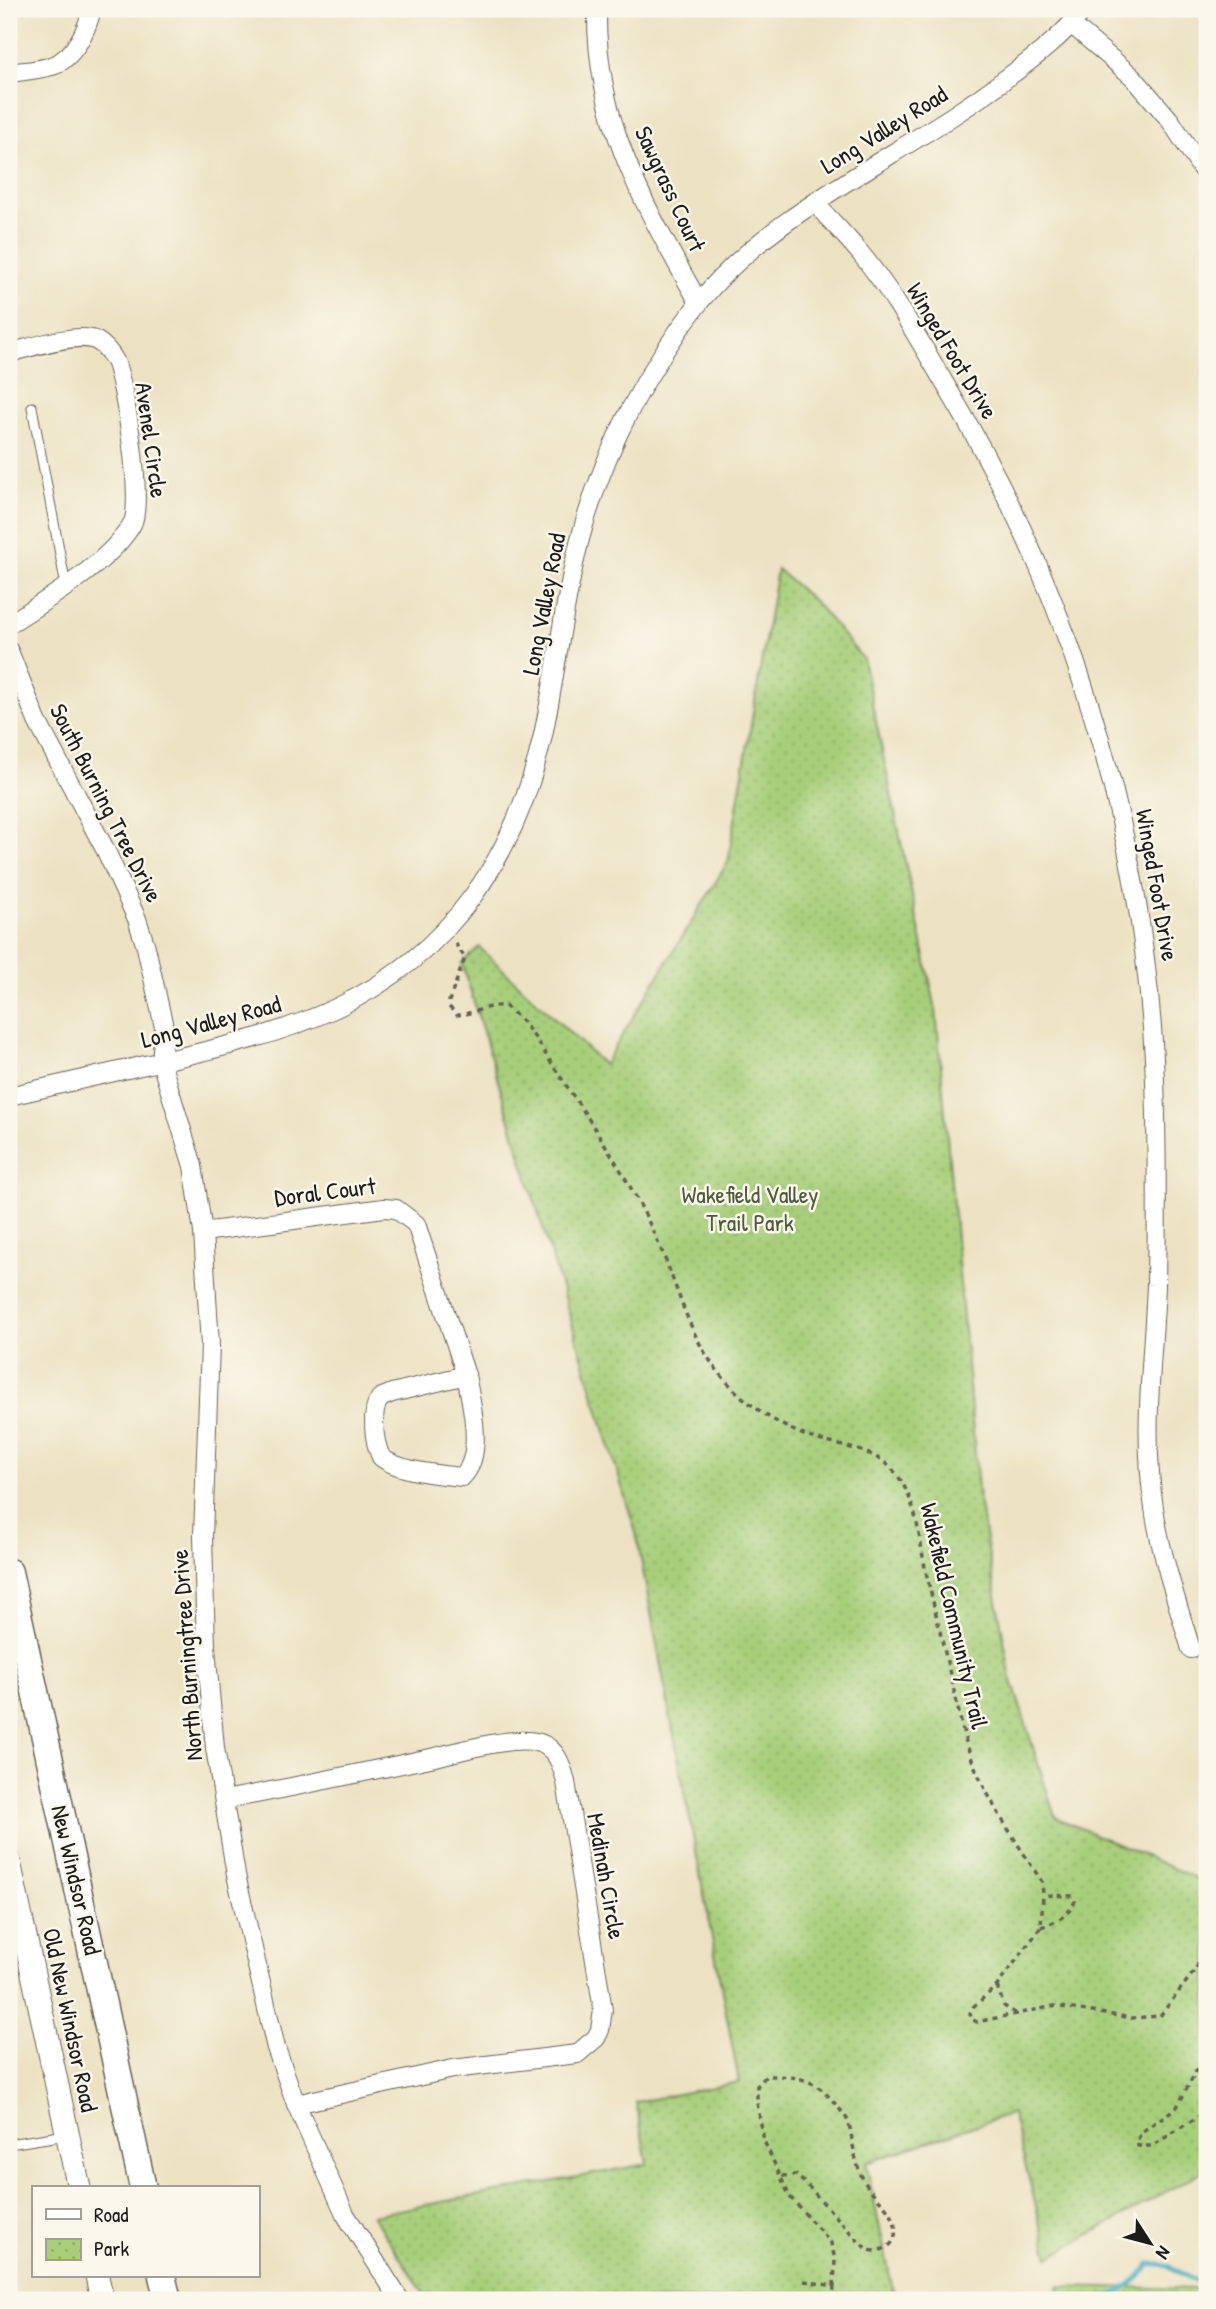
<svg xmlns="http://www.w3.org/2000/svg" width="1216" height="2309" font-family="'Patrick Hand',sans-serif">
  <style>
    .park { fill: url(#park-dots); stroke: #62764b; stroke-width: 2 }
    .lines { fill: none; stroke-linecap: round; stroke-linejoin: round }
    .stream { stroke: #3fabbf; stroke-width: 5 }
    .service-casing { stroke: #656156; stroke-width: 11 }
    .minor-casing { stroke: #656156; stroke-width: 20 }
    .tertiary-casing { stroke: #656156; stroke-width: 25 }
    .secondary-casing { stroke: #656156; stroke-width: 29 }
    .path { stroke: #656156; stroke-width: 3.5; stroke-dasharray: 5 5; stroke-linecap: butt }
    .service { stroke: #fff; stroke-width: 9 }
    .minor { stroke: #fff; stroke-width: 18 }
    .tertiary { stroke: #fff; stroke-width: 23 }
    .secondary { stroke: #fff; stroke-width: 26 }
    .labels { text-anchor: middle; stroke-width: 5; stroke-linejoin: round; paint-order: stroke }
    .street-label { font-size: 24px; fill: #1c1c1c; stroke: #fbf7ec }
    .park-label { font-size: 24px; fill: #4d5b3d; stroke: #fbf7ec }
  </style>
  <defs>
    <pattern id="park-dots" width="8" height="8" patternUnits="userSpaceOnUse" patternTransform="scale(1.75)"><rect width="8" height="8" fill="#a7cf7a"/><path d="M2 2h.1M6 6h.1" fill="none" stroke="#8fb169" stroke-width="1.8" stroke-linecap="round"/></pattern>
  </defs>
  <rect width="100%" height="100%" fill="#fbf7ec"/>
  <filter id="ink" filterUnits="userSpaceOnUse"><feTurbulence type="fractalNoise" baseFrequency=".0143" numOctaves="2"/><feDisplacementMap in="SourceGraphic" scale="14" xChannelSelector="R" yChannelSelector="G"/><feConvolveMatrix kernelMatrix="1 2 1 2 8 2 1 2 1" color-interpolation-filters="sRGB"/></filter>
  <filter id="wash" filterUnits="userSpaceOnUse"><feTurbulence type="fractalNoise" baseFrequency=".00686" numOctaves="4" result="noise"/><feDisplacementMap in="SourceGraphic" scale="28" xChannelSelector="R" yChannelSelector="G"/><feGaussianBlur stdDeviation="1.57" result="paint"/><feColorMatrix in="noise" values="0 0 0 0 0 0 0 0 0 0 0 0 0 0 0 0 0 1.4 0 .05"/><feComposite in="paint" operator="in"/></filter>
  <g filter="url(#wash)">
    <rect width="100%" height="100%" fill="#ece2c2"/>
    <!-- park -->
    <g class="park">
      <path d="M777,569L815,602L863,659L936,1010L979,1500L1010,1674L1055,1817L1202,1881L1207,1878V2169L1049,2257L1012,2113L866,2163L895,2300H428L372,2215L647,2164L636,2102L739,2082L636,1533L462,963L479,947L604,1065L728,862Z"/>
      <path d="M1058,2286L1207,2289V2300H1061Z"/>
    </g>
    <g class="lines">
      <!-- stream -->
      <path class="stream" d="M1099,2300C1120,2295 1137,2281 1150,2264C1177,2261 1181,2281 1204,2282L1207,2278"/>
    </g>
  </g>
  <g filter="url(#ink)">
    <g class="lines">
      <defs>
        <g id="service">
          <path d="M32,407L66,586"/>
          <path d="M9,2144L66,2135"/>
        </g>
        <g id="minor">
          <path d="M597,9C595,123 645,206 699,303"/>
          <path d="M1072,25L1133,77L1170,120L1207,177"/>
          <path d="M9,73C23,71 39,70 52,66C74,58 87,30 92,9"/>
          <path d="M815,203C830,220 847,237 861,254C894,294 919,340 945,384C1078,605 1152,857 1156,1115C1157,1171 1157,1228 1156,1285C1153,1358 1142,1434 1154,1508C1161,1556 1177,1602 1191,1649"/>
          <path d="M9,353C29,348 79,331 97,341C104,345 111,354 115,361C125,385 144,504 132,524C110,563 46,600 9,624"/>
          <path d="M9,651L37,721L106,851L137,919L146,947L164,1027L161,1062L193,1166L203,1232L210,1345L203,1536L206,1648L215,1748L236,1875L276,2048L296,2104L345,2214L400,2300"/>
          <path d="M9,1096C57,1085 106,1074 154,1063C216,1049 278,1035 336,1008C451,954 516,856 543,735C557,670 563,603 580,539C603,453 643,375 698,304C771,210 909,153 1004,80C1033,59 1062,37 1084,9"/>
          <path d="M203,1232L384,1208L396,1209L416,1224L466,1375"/>
          <path d="M466,1375C471,1403 485,1455 462,1477C440,1475 397,1471 381,1457C374,1442 370,1412 380,1398L392,1393Z"/>
          <path d="M224,1800C295,1787 365,1772 435,1757C460,1751 513,1736 536,1742C556,1746 562,1765 566,1782L603,2010L600,2030L596,2038L577,2054L453,2069L296,2104"/>
        </g>
        <g id="tertiary">
          <path d="M9,1862L79,2188"/>
          <path d="M97,2276L102,2300"/>
        </g>
        <g id="secondary">
          <path d="M9,1572L143,2188"/>
          <path d="M162,2276L168,2300"/>
        </g>
      </defs>
      <!-- service casing -->
      <use href="#service" class="service-casing"/>
      <!-- minor casing -->
      <use href="#minor" class="minor-casing"/>
      <!-- tertiary casing -->
      <use href="#tertiary" class="tertiary-casing"/>
      <!-- secondary casing -->
      <use href="#secondary" class="secondary-casing"/>
      <!-- path -->
      <g class="path">
        <path d="M455,943L465,958L449,1001V1007L457,1015C474,1014 488,1004 505,1006C529,1023 542,1050 558,1073C594,1127 631,1181 657,1240C675,1279 685,1323 709,1359C733,1395 769,1422 809,1437C841,1448 879,1447 900,1479C918,1508 919,1540 926,1572C935,1610 944,1649 953,1687C958,1706 961,1726 967,1745C982,1794 1015,1839 1042,1882L1043,1895L1041,1927L997,1986L973,2007L970,2013L971,2019L977,2022L1054,2006L1132,2018L1160,2016L1196,1969L1207,1946"/>
        <path d="M1041,1927C1054,1923 1070,1915 1075,1901L1073,1896L1043,1895"/>
        <path d="M997,1986L1004,2006L1015,2013"/>
        <path d="M1207,2051L1177,2107L1143,2131L1137,2140L1138,2146H1152L1207,2111"/>
        <path d="M782,2176L796,2175L808,2186L861,2244C867,2249 872,2253 880,2250C888,2248 893,2244 895,2236C900,2210 871,2198 862,2177C854,2160 853,2141 849,2124C847,2117 841,2111 837,2106C815,2078 800,2076 766,2076L757,2086V2103L764,2141L790,2197L831,2243L835,2259L834,2286"/>
        <path d="M804,2281L834,2286L833,2300"/>
      </g>
      <!-- service -->
      <use href="#service" class="service"/>
      <!-- minor -->
      <use href="#minor" class="minor"/>
      <!-- tertiary -->
      <use href="#tertiary" class="tertiary"/>
      <!-- secondary -->
      <use href="#secondary" class="secondary"/>
    </g>
  </g>
  <g class="labels">
    <!-- street labels -->
    <g class="street-label">
      <text transform="translate(884 130) rotate(-32)" y="8">Long Valley Road</text>
      <text transform="translate(670 189) rotate(65)" y="8">Sawgrass Court</text>
      <text transform="translate(952 351) rotate(59)" y="8">Winged Foot Drive</text>
      <text transform="translate(151 440) rotate(82)" y="8">Avenel Circle</text>
      <text transform="translate(544 604) rotate(-79)" y="8">Long Valley Road</text>
      <text transform="translate(106 803) rotate(63)" y="8">South Burning Tree Drive</text>
      <text transform="translate(1157 885) rotate(80)" y="8">Winged Foot Drive</text>
      <text transform="translate(211 1022) rotate(-15)" y="8">Long Valley Road</text>
      <text transform="translate(325 1192) rotate(-7)" y="8">Doral Court</text>
      <text transform="translate(954 1616) rotate(77)" y="8">Wakefield Community Trail</text>
      <text transform="translate(187 1655) rotate(-94)" y="8">North Burningtree Drive</text>
      <text transform="translate(606 1876) rotate(80)" y="8">Medinah Circle</text>
      <text transform="translate(76 1880) rotate(77)" y="8">New Windsor Road</text>
      <text transform="translate(70 2020) rotate(78)" y="8">Old New Windsor Road</text>
    </g>
    <!-- park labels -->
    <g class="park-label">
      <text x="750" y="1203">Wakefield Valley<tspan x="750" dy="28">Trail Park</tspan></text>
    </g>
  </g>
  <!-- margin -->
  <rect width="1216" height="2309" fill="none" stroke="#fbf7ec" stroke-width="35"/>
  <!-- legend -->
  <rect x="32" y="2186" width="228" height="91" fill="#fbf7ec" stroke="#a29f99" stroke-width="2"/>
  <rect x="46" y="2209" width="35" height="10" fill="#ffffff" stroke="#a29f99" stroke-width="2"/>
  <text x="94" y="2222" font-size="21" fill="#1c1c1c">Road</text>
  <rect x="46" y="2239" width="35" height="21" fill="url(#park-dots)" stroke="#a29f99" stroke-width="2"/>
  <text x="94" y="2256" font-size="21" fill="#1c1c1c">Park</text>
  <!-- north arrow -->
  <g transform="translate(1150 2243) rotate(126)" stroke="#fbf7ec" stroke-width="5" paint-order="stroke">
  <path d="M0-5L12 26L0 18L-12 26Z" fill="#1c1c1c"/>
  <text y="-10" font-size="19" font-weight="bold" text-anchor="middle" fill="#1c1c1c">N</text>
  </g>
</svg>
